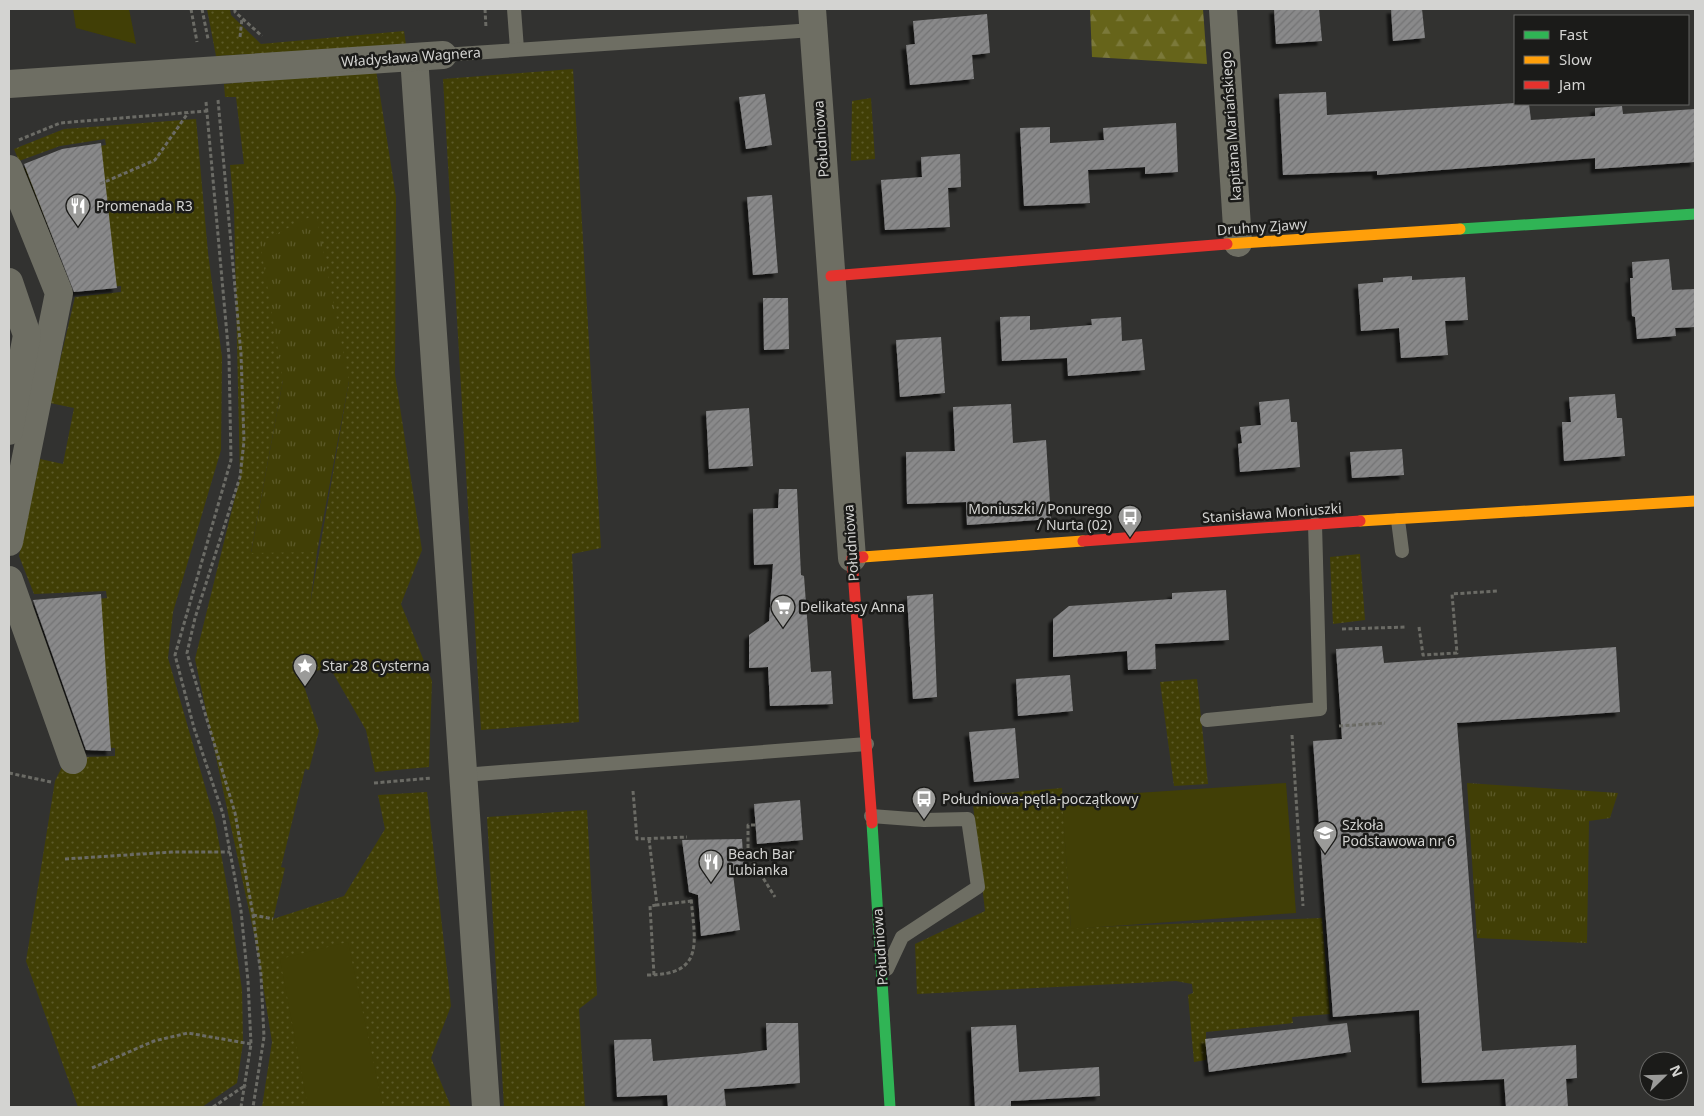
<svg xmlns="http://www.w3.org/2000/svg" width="1704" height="1116" font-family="'Noto Sans',sans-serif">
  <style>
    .grass { fill: url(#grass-dots); fill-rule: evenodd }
    .forest { fill: url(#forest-firs) }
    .park { fill: url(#park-tufts) }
    .pitch { fill: #413f06 }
    .building { fill: url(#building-hatch); filter: url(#shadow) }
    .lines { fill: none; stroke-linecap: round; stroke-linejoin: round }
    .path { stroke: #6b6b65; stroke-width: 3; stroke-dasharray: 4 2.5; stroke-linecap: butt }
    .lane { stroke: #6e6e63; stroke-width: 14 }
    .street { stroke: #6e6e63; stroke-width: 28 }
    .fast { stroke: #30b455; stroke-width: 11 }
    .slow { stroke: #ff9f0a; stroke-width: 11 }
    .jam { stroke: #e5322d; stroke-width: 11 }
    .labels { text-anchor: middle; stroke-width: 5; stroke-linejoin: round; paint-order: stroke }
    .street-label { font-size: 14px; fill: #d3d3d1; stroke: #1b1b19 }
    .poi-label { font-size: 14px; fill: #d3d3d1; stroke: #1b1b19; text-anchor: start }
  </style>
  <defs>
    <pattern id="grass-dots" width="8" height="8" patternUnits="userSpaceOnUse" patternTransform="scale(1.25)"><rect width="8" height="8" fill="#413f06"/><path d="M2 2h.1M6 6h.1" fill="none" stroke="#5c5a29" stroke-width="1.8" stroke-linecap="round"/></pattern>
    <pattern id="forest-firs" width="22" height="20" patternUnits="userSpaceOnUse" patternTransform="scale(1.25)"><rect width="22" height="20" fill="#66641a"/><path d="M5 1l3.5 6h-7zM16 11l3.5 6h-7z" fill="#7b793a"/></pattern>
    <pattern id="park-tufts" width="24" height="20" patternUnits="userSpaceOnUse" patternTransform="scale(1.25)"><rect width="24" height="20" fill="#413f06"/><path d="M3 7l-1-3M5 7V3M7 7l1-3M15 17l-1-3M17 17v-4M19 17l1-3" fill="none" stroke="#5c5a29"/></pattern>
    <pattern id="building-hatch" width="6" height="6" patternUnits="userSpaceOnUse" patternTransform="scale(1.25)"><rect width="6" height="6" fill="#89898a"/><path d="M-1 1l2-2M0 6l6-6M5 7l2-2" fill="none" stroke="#737374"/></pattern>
    <filter id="shadow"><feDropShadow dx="-4.5" dy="4.5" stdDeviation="1" flood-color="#0009"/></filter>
  </defs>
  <rect width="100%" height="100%" fill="#323230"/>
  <!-- grass -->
  <g class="grass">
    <path d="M207,9H230L231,15L261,44L404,31L406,45L216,56Z"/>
    <path d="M573,69L601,548L572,554L579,722L481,730L443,79Z"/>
    <path d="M376,70L396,197L395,375L422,550L401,604L432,681L429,767L375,772L366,730L330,668L300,674L319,731L309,770L305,769L281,867L285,868L273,919L344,896L385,829L378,795L427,792L451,1006L431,1058L451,1107H262L272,1042L257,948L195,659L240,477L234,208L230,165L244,164L236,97H225L224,84ZM283,380L349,381L310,605L317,552H251Z"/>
    <path d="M871,98L875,159L851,161L852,101Z"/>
    <path d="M196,119L208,253L222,357L221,450L173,612L168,658L215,821L228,892L242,990L243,1043L237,1083L202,1107H78L26,961L55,781L63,765L84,757L115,756V748L86,746L39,605L107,598L106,591L34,594L19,556L40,459L63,464L74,408L50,403L75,297L121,292V286L74,289L24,168L63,152L106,145L105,139L60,146L19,161L14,149L64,129Z"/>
    <path d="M1360,554L1365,620L1333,624L1330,557Z"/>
    <path d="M1197,679L1208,784L1174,786L1160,682Z"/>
    <path d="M1062,788L1071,928L1322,918L1330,1014L1292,1017L1293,1023L1206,1032V1060L1194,1062L1188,995L1193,993L1192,984L1176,981L917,994L915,944L985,911L972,796Z"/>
    <path d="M587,810L597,995L579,1009L585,1107H504L487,817Z"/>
  </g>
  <!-- forest -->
  <path class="forest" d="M1090,9H1203L1207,64L1092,57Z"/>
  <!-- park -->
  <g class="park">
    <path d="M316,214L349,381L317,552L251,553L283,380L260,242Z"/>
    <path d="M1467,783L1618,793L1610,818L1589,821L1587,943L1477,938Z"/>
  </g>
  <!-- pitch -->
  <g class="pitch">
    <path d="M73,9H129L136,44L76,28Z"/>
    <path d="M1286,783L1296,913L1071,929L1062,798Z"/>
    <path d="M348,942L383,1107H308L280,959Z"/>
  </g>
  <!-- building -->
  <g class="building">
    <path d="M1274,9H1319L1322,41L1276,44Z"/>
    <path d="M1391,9H1422L1425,38L1393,41Z"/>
    <path d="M987,14L990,53L972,55L974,79L910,85L906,45L915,44L913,21Z"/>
    <path d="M1326,92L1327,115L1515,103L1529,104L1531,120L1595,116V108L1622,106L1623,114L1695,109V162L1595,169V158L1377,175V171L1283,175L1279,94Z"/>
    <path d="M765,94L772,145L746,149L739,97Z"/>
    <path d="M1176,123L1178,172L1145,174V167L1088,170L1090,203L1024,206L1020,128L1050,127V143L1104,140L1103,128Z"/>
    <path d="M101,143L117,288L74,292L24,164L62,149Z"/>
    <path d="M960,154L961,187L948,188L950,227L885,230L881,180L922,177L921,157Z"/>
    <path d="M772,195L778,273L753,275L747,197Z"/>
    <path d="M1669,259L1672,290L1695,289V327L1675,328L1676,336L1637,339L1635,317L1632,316L1630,278H1633L1632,262Z"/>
    <path d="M1412,276V280L1465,277L1468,320L1445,321L1448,355L1401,358L1399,328L1361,331L1358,284L1383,282V278Z"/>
    <path d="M763,298H788L789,349L764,350Z"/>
    <path d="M1030,316V330L1092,325L1091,319L1121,317L1122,341L1142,339L1145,370L1068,376L1067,358L1002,361L1000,317Z"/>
    <path d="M941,337L945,393L900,397L896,340Z"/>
    <path d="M1615,394L1617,418H1622L1625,456L1564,461L1562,422H1571L1569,397Z"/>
    <path d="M1289,399L1291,422H1297L1300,467L1240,472L1238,444L1242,443L1240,427L1261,425L1259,402Z"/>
    <path d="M1011,404L1013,443L1046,440L1051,519L967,525L966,502L907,504L906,452L955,451L953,407Z"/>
    <path d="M749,408L753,466L709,469L706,411Z"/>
    <path d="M1402,449L1404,475L1352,478L1350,452Z"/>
    <path d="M779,489H797L801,575L804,576L811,672L831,671L833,704L770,706L768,667L749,668V635L769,621L773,564L754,565L753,509L778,508Z"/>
    <path d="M1226,590L1229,640L1155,644L1156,669L1128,670L1127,651L1053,657V619L1069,606L1172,599V593Z"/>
    <path d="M101,594L111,751L86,750L33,600Z"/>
    <path d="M933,594L937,697L913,699L907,596Z"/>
    <path d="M1382,646L1384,663L1616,647L1620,712L1457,723L1482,1051L1576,1045L1577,1078L1566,1079L1568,1107H1506L1504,1079L1422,1083L1419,1010L1333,1017L1313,741L1342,739L1336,649Z"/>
    <path d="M1070,675L1073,711L1018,716L1016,679Z"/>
    <path d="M1015,728L1019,778L974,782L969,732Z"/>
    <path d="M800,800L803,840L757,844L754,804Z"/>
    <path d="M742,839L744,869L733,874L740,930L701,936L698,895L689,892L682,840Z"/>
    <path d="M766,1023H798L800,1083L724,1089L726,1107H668L667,1095L617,1097L614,1040L651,1039L653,1061L737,1054L767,1050Z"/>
    <path d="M1347,1023L1351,1052L1209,1072L1205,1039Z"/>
    <path d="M1016,1025L1019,1072L1099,1067L1100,1096L1011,1101V1107H975L971,1027Z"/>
  </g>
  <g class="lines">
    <!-- path -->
    <g class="path">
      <path d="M191,9L197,42"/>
      <path d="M202,9L208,39"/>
      <path d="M235,9V12L262,36"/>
      <path d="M485,9L486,28"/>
      <path d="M240,37L242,18"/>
      <path d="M218,100L241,354L244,441L240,477L195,618L187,653L235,813L253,915L261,975L264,1037L253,1107"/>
      <path d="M206,102L229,357L231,460L175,655L194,728L223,814L241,911L248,981L251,1044L241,1107"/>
      <path d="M19,140L60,123L207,111"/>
      <path d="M100,184L155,160L188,113"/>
      <path d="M1419,627L1423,655L1457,653L1452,594L1497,591"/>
      <path d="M1342,629L1406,627"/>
      <path d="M1339,726L1385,723"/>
      <path d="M1292,735L1303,906"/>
      <path d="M9,773L51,782"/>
      <path d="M374,783L432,778"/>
      <path d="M633,791L637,839L687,837"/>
      <path d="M755,825H748V854L775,897"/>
      <path d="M649,839L657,905L692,901"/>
      <path d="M65,859L172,852H230"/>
      <path d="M253,915L273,919"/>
      <path d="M647,975C707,975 694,940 691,897"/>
      <path d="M654,975L650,906L657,905"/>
      <path d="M92,1068L154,1041L188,1033L251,1044"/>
      <path d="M213,1107L246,1085"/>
    </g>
    <!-- lane -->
    <g class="lane">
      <path d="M514,9L517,49"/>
      <path d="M443,55L813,30"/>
      <path d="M1398,520L1402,551"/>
      <path d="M1207,720L1320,709L1315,524"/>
      <path d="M463,775L867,744"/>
      <path d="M871,816L924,820L968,819L978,887L902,937L887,969"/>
    </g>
    <!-- street -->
    <g class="street">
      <path d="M812,9L852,558"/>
      <path d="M1223,9L1238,243"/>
      <path d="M414,57L486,1107"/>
      <path d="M9,84L443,55"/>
      <path d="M9,169L59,293L9,542"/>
      <path d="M9,282L27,335L9,431"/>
      <path d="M9,580L73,760"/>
    </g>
    <!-- fast -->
    <g class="fast">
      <path d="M1460,229L1695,214"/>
      <path d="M872,823L890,1107"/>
    </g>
    <!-- slow -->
    <g class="slow">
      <path d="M1227,244L1460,229"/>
      <path d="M1360,521L1695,501"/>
      <path d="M863,557L1083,541"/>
    </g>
    <!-- jam -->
    <g class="jam">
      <path d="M831,276L1227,244"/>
      <path d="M1083,541L1360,521"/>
      <path d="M863,557L852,558L872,823"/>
    </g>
  </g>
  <!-- icons -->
  <defs>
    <symbol id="restaurant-pin" viewBox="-11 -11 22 30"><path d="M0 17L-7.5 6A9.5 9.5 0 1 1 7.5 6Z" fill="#9b9b99" stroke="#1b1b19"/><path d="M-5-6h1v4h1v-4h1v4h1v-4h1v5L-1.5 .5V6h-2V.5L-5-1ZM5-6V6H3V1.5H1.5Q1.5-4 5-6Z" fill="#fff"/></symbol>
    <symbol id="bus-pin" viewBox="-11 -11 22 30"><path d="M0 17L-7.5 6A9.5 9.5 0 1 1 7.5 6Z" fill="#9b9b99" stroke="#1b1b19"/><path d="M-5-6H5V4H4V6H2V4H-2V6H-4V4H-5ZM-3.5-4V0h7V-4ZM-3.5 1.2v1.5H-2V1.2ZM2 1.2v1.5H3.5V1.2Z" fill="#fff"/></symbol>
    <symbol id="supermarket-pin" viewBox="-11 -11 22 30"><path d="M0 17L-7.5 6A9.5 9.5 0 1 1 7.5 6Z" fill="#9b9b99" stroke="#1b1b19"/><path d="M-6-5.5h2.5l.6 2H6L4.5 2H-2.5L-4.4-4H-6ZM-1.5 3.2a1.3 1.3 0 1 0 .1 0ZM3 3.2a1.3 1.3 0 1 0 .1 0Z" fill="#fff"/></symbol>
    <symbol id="sight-pin" viewBox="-11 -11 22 30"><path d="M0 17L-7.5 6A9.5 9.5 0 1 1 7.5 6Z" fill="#9b9b99" stroke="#1b1b19"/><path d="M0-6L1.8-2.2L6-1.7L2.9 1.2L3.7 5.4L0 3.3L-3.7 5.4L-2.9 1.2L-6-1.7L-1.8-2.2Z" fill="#fff"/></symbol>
    <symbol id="school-pin" viewBox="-11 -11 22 30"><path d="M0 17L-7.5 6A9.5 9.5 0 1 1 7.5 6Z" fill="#9b9b99" stroke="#1b1b19"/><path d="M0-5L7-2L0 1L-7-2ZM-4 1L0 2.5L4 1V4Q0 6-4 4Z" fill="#fff"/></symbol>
  </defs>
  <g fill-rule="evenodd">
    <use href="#restaurant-pin" x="64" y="192" width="28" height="38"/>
    <use href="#bus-pin" x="1116" y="503" width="28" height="38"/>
    <use href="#supermarket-pin" x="769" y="593" width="28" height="38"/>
    <use href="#sight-pin" x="291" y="652" width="28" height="38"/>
    <use href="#bus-pin" x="910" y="785" width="28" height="38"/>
    <use href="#school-pin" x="1311" y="819" width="28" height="38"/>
    <use href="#restaurant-pin" x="697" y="848" width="28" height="38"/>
  </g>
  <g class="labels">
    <!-- street labels -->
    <g class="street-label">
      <text transform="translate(411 57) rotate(-4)" y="5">Władysława Wagnera</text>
      <text transform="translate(1231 126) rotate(-94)" y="5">kapitana Mariańskiego</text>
      <text transform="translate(821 139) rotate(-94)" y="5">Południowa</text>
      <text transform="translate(1262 227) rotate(-4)" y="5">Druhny Zjawy</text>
      <text transform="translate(1272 513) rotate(-4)" y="5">Stanisława Moniuszki</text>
      <text transform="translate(851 543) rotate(-94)" y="5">Południowa</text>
      <text transform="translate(880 947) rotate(-94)" y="5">Południowa</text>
    </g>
    <!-- poi labels -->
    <g class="poi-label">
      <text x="96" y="211">Promenada R3</text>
      <text x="1112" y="514" text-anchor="end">Moniuszki / Ponurego<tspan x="1112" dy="16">/ Nurta (02)</tspan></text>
      <text x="800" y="612">Delikatesy Anna</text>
      <text x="322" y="671">Star 28 Cysterna</text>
      <text x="942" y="804">Południowa-pętla-początkowy</text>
      <text x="1342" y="830">Szkoła<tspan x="1342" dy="16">Podstawowa nr 6</tspan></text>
      <text x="728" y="859">Beach Bar<tspan x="728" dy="16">Lubianka</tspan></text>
    </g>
  </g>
  <!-- border -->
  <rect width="1704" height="1116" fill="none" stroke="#d3d3d1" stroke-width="20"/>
  <!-- legend -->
  <rect x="1514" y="15" width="175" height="90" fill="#1b1b19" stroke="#656563"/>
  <rect x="1524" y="31" width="25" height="8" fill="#30b455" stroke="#656563"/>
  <text x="1559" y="40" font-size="15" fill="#d3d3d1">Fast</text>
  <rect x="1524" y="56" width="25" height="8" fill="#ff9f0a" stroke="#656563"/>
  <text x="1559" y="65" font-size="15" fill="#d3d3d1">Slow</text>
  <rect x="1524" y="81" width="25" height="8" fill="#e5322d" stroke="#656563"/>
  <text x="1559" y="90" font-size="15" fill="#d3d3d1">Jam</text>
  <!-- north arrow -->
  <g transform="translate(1664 1076) rotate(67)"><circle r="24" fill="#1b1b19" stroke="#656563"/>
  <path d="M0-4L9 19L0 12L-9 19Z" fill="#9b9b99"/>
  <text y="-8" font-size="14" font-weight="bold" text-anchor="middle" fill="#d3d3d1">N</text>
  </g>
</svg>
